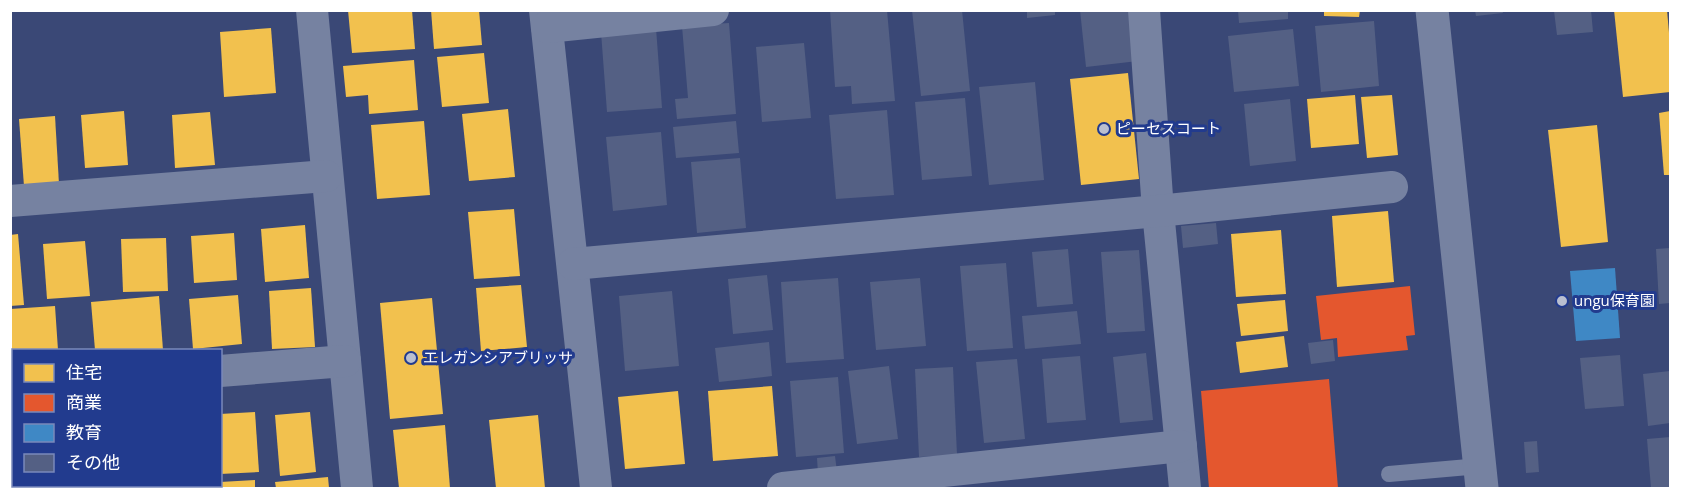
<svg xmlns="http://www.w3.org/2000/svg" width="1681" height="499" font-family="'Open Sans','Noto Sans JP',sans-serif">
  <style>
    .homes { fill: #f2c14e }
    .shops { fill: #e4572e }
    .schools { fill: #3f88c5 }
    .building { fill: #546084 }
    .lines { fill: none; stroke-linecap: round; stroke-linejoin: round }
    .service { stroke: #7682a1; stroke-width: 16 }
    .minor { stroke: #7682a1; stroke-width: 32 }
    .tertiary { stroke: #7682a1; stroke-width: 33 }
    .poi-dot { fill: #babfcf; stroke: #223b8e; stroke-width: 2 }
    .labels { text-anchor: middle; stroke-width: 6; stroke-linejoin: round; paint-order: stroke }
    .poi-label { font-size: 15px; fill: #fff; stroke: #223b8e; text-anchor: start }
  </style>
  <rect width="100%" height="100%" fill="#3a4876"/>
  <!-- homes -->
  <g class="homes">
    <path d="M348,10H412L415,49L352,53Z"/>
    <path d="M431,10H479L482,45L434,49Z"/>
    <path d="M1324,10H1360L1359,17L1324,16Z"/>
    <path d="M1614,10H1667L1670,44V92L1623,97Z"/>
    <path d="M271,28L276,93L224,97L220,32Z"/>
    <path d="M484,53L489,103L442,107L437,57Z"/>
    <path d="M414,60L418,110L369,114L368,95L346,97L343,66Z"/>
    <path d="M1128,73L1139,179L1081,185L1070,79Z"/>
    <path d="M1355,95L1359,144L1311,148L1307,99Z"/>
    <path d="M1392,95L1398,155L1367,158L1361,97Z"/>
    <path d="M508,109L515,177L469,181L462,114Z"/>
    <path d="M124,111L128,165L85,168L81,115Z"/>
    <path d="M1670,111V175H1664L1659,113Z"/>
    <path d="M210,112L215,165L175,168L172,115Z"/>
    <path d="M55,116L59,184L24,186L19,119Z"/>
    <path d="M424,121L430,195L377,199L371,125Z"/>
    <path d="M1597,125L1608,242L1561,247L1548,130Z"/>
    <path d="M514,209L520,276L474,279L468,212Z"/>
    <path d="M1388,211L1394,282L1337,287L1332,216Z"/>
    <path d="M305,225L309,278L265,282L261,229Z"/>
    <path d="M1281,230L1286,294L1236,297L1231,234Z"/>
    <path d="M234,233L237,280L194,283L191,236Z"/>
    <path d="M18,234L24,305L10,306V235Z"/>
    <path d="M166,238L168,291L123,292L121,239Z"/>
    <path d="M85,241L90,296L47,299L43,244Z"/>
    <path d="M521,285L527,347L481,351L476,288Z"/>
    <path d="M311,288L315,347L272,349L269,291Z"/>
    <path d="M238,295L242,344L193,349L189,299Z"/>
    <path d="M159,296L163,350H95L91,302Z"/>
    <path d="M432,298L443,414L390,419L380,303Z"/>
    <path d="M1285,300L1288,331L1241,336L1237,304Z"/>
    <path d="M55,306L58,350H14V375H10V309Z"/>
    <path d="M1284,336L1288,367L1240,373L1236,342Z"/>
    <path d="M772,386L778,456L713,461L708,391Z"/>
    <path d="M678,391L685,464L625,469L618,397Z"/>
    <path d="M255,412L259,472L220,474V414Z"/>
    <path d="M310,412L316,472L280,476L275,415Z"/>
    <path d="M538,415L545,488H496L489,420Z"/>
    <path d="M445,425L450,488H399L393,430Z"/>
    <path d="M10,428H14V486H44V487L10,488Z"/>
    <path d="M328,477L329,488H276L275,482Z"/>
    <path d="M255,480V488H195V486H220V482Z"/>
  </g>
  <!-- shops -->
  <g class="shops">
    <path d="M1410,286L1415,335L1406,336L1408,350L1338,357L1337,338L1321,340L1316,296Z"/>
    <path d="M1329,379L1338,488H1209L1201,391Z"/>
  </g>
  <!-- schools -->
  <path class="schools" d="M1615,268L1620,338L1576,341L1570,271Z"/>
  <!-- building -->
  <g class="building">
    <path d="M830,10H887L895,101L852,104L851,86L835,87Z"/>
    <path d="M912,10H962L970,91L921,96Z"/>
    <path d="M1027,10H1055V15L1027,18Z"/>
    <path d="M1080,10H1132L1138,61L1086,67Z"/>
    <path d="M1238,10H1288V19L1239,23Z"/>
    <path d="M1475,10H1502L1503,13L1476,16Z"/>
    <path d="M1591,10L1593,32L1557,35L1554,11Z"/>
    <path d="M1374,21L1379,86L1321,92L1315,26Z"/>
    <path d="M729,23L736,114L677,119L675,99L688,98L682,26Z"/>
    <path d="M656,28L662,108L607,112L601,32Z"/>
    <path d="M1293,29L1299,86L1234,92L1228,36Z"/>
    <path d="M804,43L811,118L762,122L756,47Z"/>
    <path d="M1035,82L1044,180L989,185L979,87Z"/>
    <path d="M965,98L972,176L922,180L915,102Z"/>
    <path d="M1290,99L1296,161L1250,166L1244,104Z"/>
    <path d="M887,110L894,195L836,199L829,115Z"/>
    <path d="M736,121L739,153L676,158L673,127Z"/>
    <path d="M661,132L667,205L613,211L606,137Z"/>
    <path d="M740,158L746,228L697,233L691,162Z"/>
    <path d="M1216,223L1218,244L1183,248L1181,226Z"/>
    <path d="M1670,248V303L1659,304L1656,249Z"/>
    <path d="M1068,249L1073,304L1037,307L1032,252Z"/>
    <path d="M1139,250L1145,331L1107,333L1101,252Z"/>
    <path d="M1006,263L1013,348L967,351L960,266Z"/>
    <path d="M767,275L773,330L733,334L728,279Z"/>
    <path d="M838,278L844,359L786,363L781,282Z"/>
    <path d="M920,278L926,346L876,350L870,282Z"/>
    <path d="M672,291L679,366L625,371L619,296Z"/>
    <path d="M1077,311L1081,344L1025,349L1022,316Z"/>
    <path d="M1333,340L1335,361L1311,364L1308,343Z"/>
    <path d="M769,342L772,376L719,382L715,348Z"/>
    <path d="M1146,353L1153,420L1120,423L1113,357Z"/>
    <path d="M1620,355L1624,406L1585,409L1580,358Z"/>
    <path d="M1080,356L1086,420L1047,423L1042,359Z"/>
    <path d="M1017,359L1025,439L984,443L976,362Z"/>
    <path d="M889,366L898,439L857,444L848,371Z"/>
    <path d="M953,367L957,455L919,457L915,369Z"/>
    <path d="M1670,371V423L1648,426L1643,374Z"/>
    <path d="M838,377L844,453L796,457L790,381Z"/>
    <path d="M1670,437V488H1651L1647,439Z"/>
    <path d="M1537,441L1539,472L1526,473L1524,442Z"/>
    <path d="M835,456L837,472L818,474L817,458Z"/>
  </g>
  <g class="lines">
    <!-- service -->
    <path class="service" d="M1389,474L1480,466"/>
    <!-- minor -->
    <g class="minor">
      <path d="M312,10L357,488"/>
      <path d="M545,10L596,488"/>
      <path d="M1144,10L1158,211L1185,488"/>
      <path d="M547,27L713,10"/>
      <path d="M10,201L326,176"/>
      <path d="M573,264L1158,211L1392,187"/>
      <path d="M220,371L345,361"/>
      <path d="M10,388H14"/>
      <path d="M783,488L1181,446"/>
    </g>
    <!-- tertiary -->
    <path class="tertiary" d="M1432,10L1482,488"/>
  </g>
  <!-- markers -->
  <g class="poi-dot">
    <circle cx="1104" cy="129" r="6"/>
    <circle cx="1562" cy="301" r="6"/>
    <circle cx="411" cy="358" r="6"/>
  </g>
  <g class="labels">
    <!-- poi labels -->
    <g class="poi-label">
      <text x="1116" y="134">ピーセスコート</text>
      <text x="1574" y="306">ungu保育園</text>
      <text x="423" y="363">エレガンシアブリッサ</text>
    </g>
  </g>
  <!-- border -->
  <rect width="1681" height="499" fill="none" stroke="#ffffff" stroke-width="24"/>
  <!-- legend -->
  <rect x="12" y="349" width="210" height="138" fill="#223b8e" stroke="#7a89bb" stroke-width="1.5"/>
  <rect x="24" y="364" width="30" height="18" fill="#f2c14e" stroke="#7a89bb" stroke-width="1.5"/>
  <text x="66" y="379" font-size="18" fill="#ffffff">住宅</text>
  <rect x="24" y="394" width="30" height="18" fill="#e4572e" stroke="#7a89bb" stroke-width="1.5"/>
  <text x="66" y="409" font-size="18" fill="#ffffff">商業</text>
  <rect x="24" y="424" width="30" height="18" fill="#3f88c5" stroke="#7a89bb" stroke-width="1.5"/>
  <text x="66" y="439" font-size="18" fill="#ffffff">教育</text>
  <rect x="24" y="454" width="30" height="18" fill="#546084" stroke="#7a89bb" stroke-width="1.5"/>
  <text x="66" y="469" font-size="18" fill="#ffffff">その他</text>
</svg>
